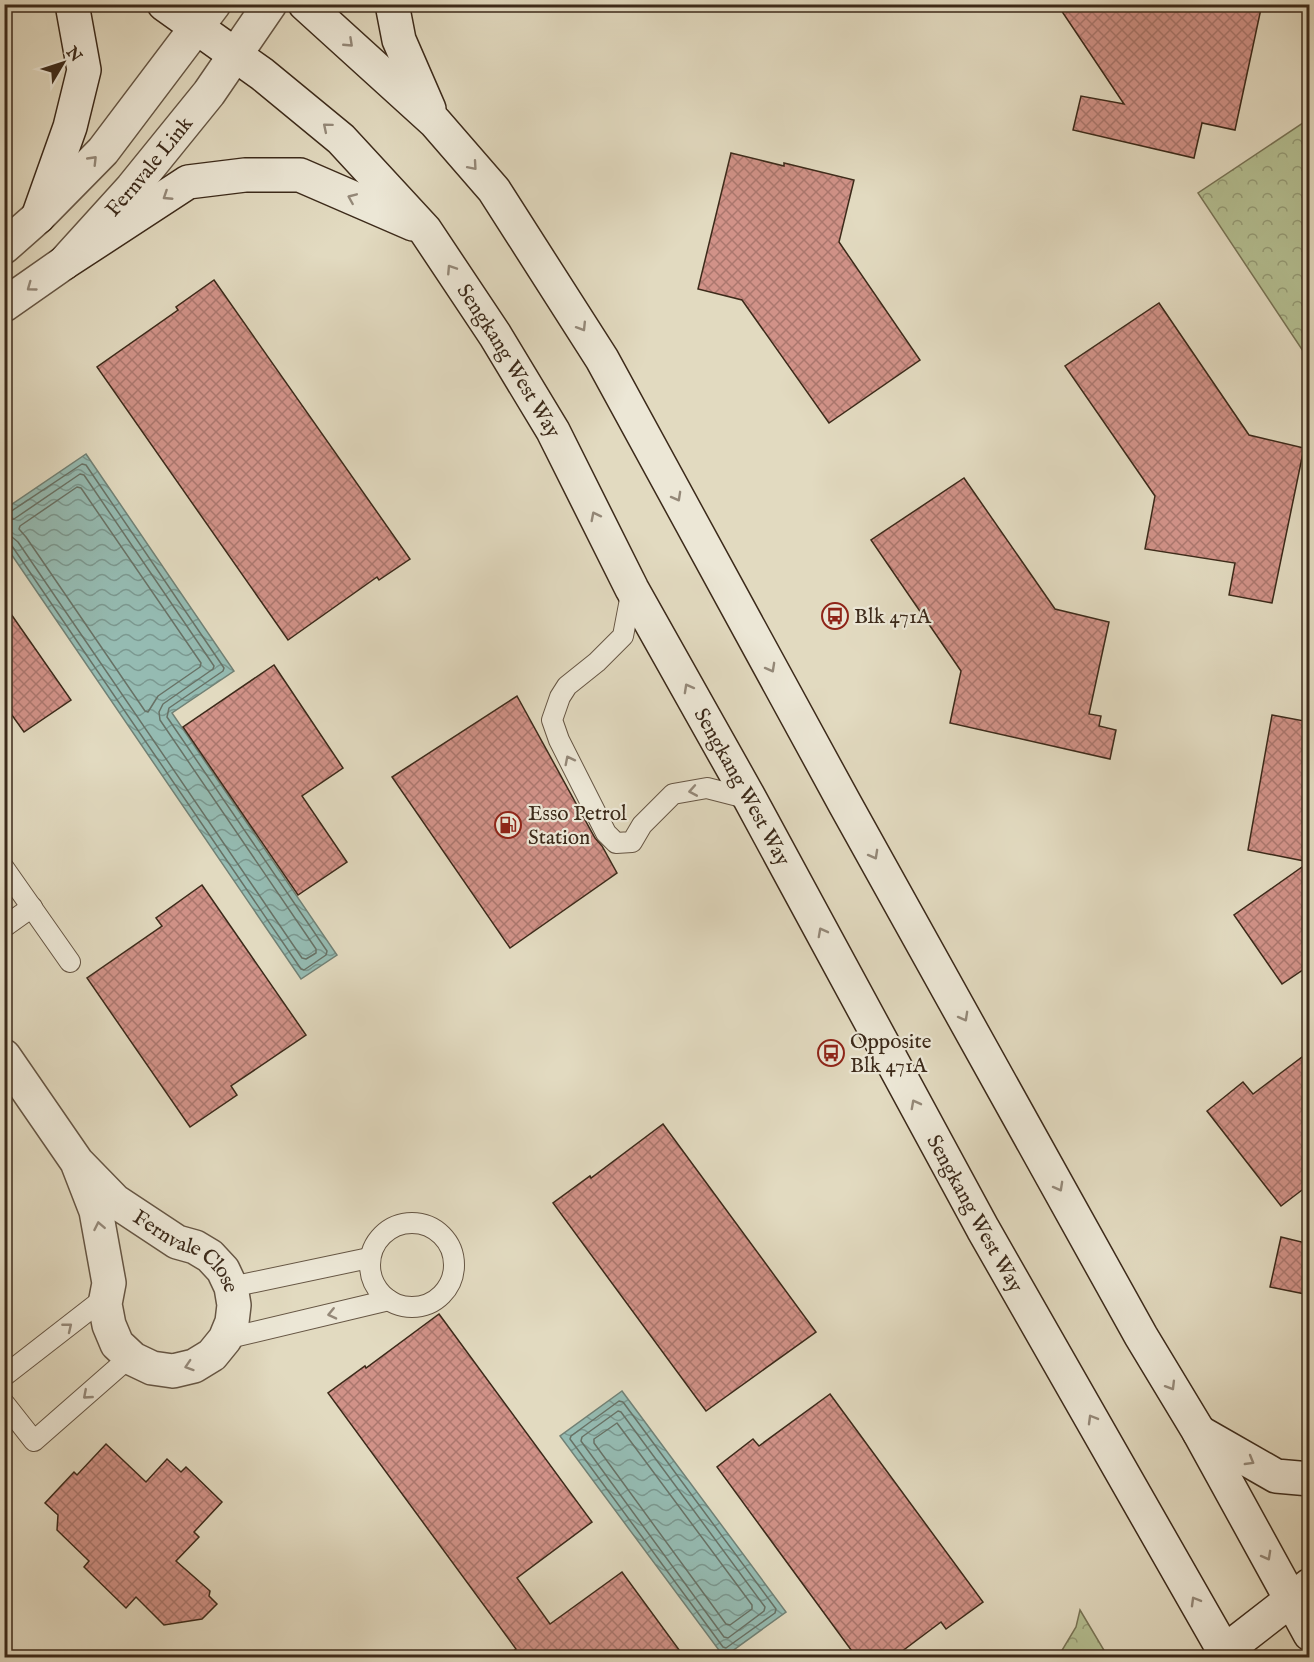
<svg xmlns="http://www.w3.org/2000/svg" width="1314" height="1662" font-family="'IM FELL English',serif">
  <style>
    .park { fill: url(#park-crowns); stroke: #787456; stroke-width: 1.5 }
    .water { fill: url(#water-waves); stroke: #718175; stroke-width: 1.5 }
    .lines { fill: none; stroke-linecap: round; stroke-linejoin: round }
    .shore { stroke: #687266; stroke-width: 1.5 }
    .building { fill: url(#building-cross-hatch); stroke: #3c2a1a; stroke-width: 1.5 }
    .service-casing { stroke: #665644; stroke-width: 22 }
    .minor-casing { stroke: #665644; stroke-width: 36 }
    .secondary-casing { stroke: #3c2a1a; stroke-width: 36 }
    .service { stroke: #ece7d6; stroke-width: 20 }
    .minor { stroke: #ece7d6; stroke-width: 33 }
    .secondary { stroke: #ece7d6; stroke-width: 33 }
    .oneway { stroke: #948878 }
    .labels { text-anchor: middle; stroke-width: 4.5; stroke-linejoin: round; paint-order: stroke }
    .street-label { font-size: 21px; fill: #3c2a1a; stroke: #ece7d6 }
    .poi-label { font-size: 21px; fill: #3c2a1a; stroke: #ece7d6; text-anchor: start }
  </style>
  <defs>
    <pattern id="park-crowns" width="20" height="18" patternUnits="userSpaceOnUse" patternTransform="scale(1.5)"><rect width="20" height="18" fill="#b4bf92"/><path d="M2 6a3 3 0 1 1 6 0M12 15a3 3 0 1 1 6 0" fill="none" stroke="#949b76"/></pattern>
    <pattern id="water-waves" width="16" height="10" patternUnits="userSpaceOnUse" patternTransform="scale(1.5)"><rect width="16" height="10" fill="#95bbb2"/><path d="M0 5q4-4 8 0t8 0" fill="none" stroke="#7b9890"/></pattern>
    <pattern id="building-cross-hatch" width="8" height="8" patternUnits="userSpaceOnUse" patternTransform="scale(1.5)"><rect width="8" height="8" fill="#d19288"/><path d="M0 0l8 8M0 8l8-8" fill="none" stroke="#ab776e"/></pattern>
  </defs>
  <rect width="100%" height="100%" fill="#e2dac0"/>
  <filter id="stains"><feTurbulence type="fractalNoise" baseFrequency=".00333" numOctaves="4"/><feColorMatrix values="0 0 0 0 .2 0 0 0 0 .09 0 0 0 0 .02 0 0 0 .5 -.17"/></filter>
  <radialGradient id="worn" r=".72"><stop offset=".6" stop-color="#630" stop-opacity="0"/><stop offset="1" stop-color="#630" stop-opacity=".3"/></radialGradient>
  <!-- park -->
  <g class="park">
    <path d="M1309,119V360L1198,193Z"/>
    <path d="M1080,1610L1108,1657H1058L1076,1627Z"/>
  </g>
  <!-- water -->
  <g class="water">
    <path d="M86,454L234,671L172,713L337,955L301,979L5,545V509Z"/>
    <path d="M622,1391L786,1612L724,1657L560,1436Z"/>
  </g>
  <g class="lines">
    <!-- shore -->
    <g class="shore">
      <path d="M77,487L81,488L201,663L200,667L158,696L148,712L145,711L26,537L19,529L20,526Z"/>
      <path d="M4,513L10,512L82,464L86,465L224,668L223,671L169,708L167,717L327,951L326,955L304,970L301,969L12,546L4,543"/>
      <path d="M4,521L14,519L80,474L84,475L214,666L213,669L163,704L159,712L160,720L316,949V953L306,959L302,958L18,542L12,537L4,535"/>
      <path d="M619,1401L623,1402L776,1609L775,1613L726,1648L723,1647L570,1439L571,1436Z"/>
      <path d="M618,1411L621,1412L765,1607L764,1611L728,1638L724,1637L581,1441L582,1437Z"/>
      <path d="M617,1423L752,1605V1609L730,1625L726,1624L594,1443V1439Z"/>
    </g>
  </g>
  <!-- building -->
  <g class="building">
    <path d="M1057,4H1262L1235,130L1202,123L1194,158L1073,130L1081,96L1124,104Z"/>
    <path d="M731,153L784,166V163L854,180L839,242L920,360L829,423L742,300L698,289Z"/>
    <path d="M214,280L410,559L379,580L377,577L288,640L97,367L178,310L176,307Z"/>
    <path d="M1159,303L1249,435L1304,448L1272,603L1229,595L1235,563L1145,549L1155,496L1065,366Z"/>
    <path d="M964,478L1055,609L1109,622L1089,714L1101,716L1099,726L1116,730L1110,759L950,723L961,671L871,540Z"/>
    <path d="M4,604L71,700L24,732L4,704Z"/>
    <path d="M274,665L343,768L302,796L347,862L298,895L183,727Z"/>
    <path d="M517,696L595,838L602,846L617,873L510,948L392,777Z"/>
    <path d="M1272,715L1310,722V965L1282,984L1234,915L1309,862L1248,850Z"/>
    <path d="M202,885L306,1035L231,1086L237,1095L190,1127L87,978L162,926L156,918Z"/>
    <path d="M1310,1051V1184L1281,1206L1207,1111L1243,1082L1253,1094Z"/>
    <path d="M663,1124L816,1332L706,1411L553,1203L590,1176L591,1178Z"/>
    <path d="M1281,1237L1310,1244V1295L1270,1287Z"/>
    <path d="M439,1314L592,1522L517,1578L550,1624L622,1572L685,1658H504L516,1649L328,1393L365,1366L366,1368Z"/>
    <path d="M830,1394L983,1602L946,1629L941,1622L893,1658H857L717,1467L753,1439L759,1446Z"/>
    <path d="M106,1444L146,1482L167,1459L181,1472L186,1467L222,1502L194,1532L199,1537L176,1561L210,1591L209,1596L217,1604L202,1619L164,1625L136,1597L126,1608L84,1567L89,1561L57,1530L58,1515L45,1503L74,1472L77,1475Z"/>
  </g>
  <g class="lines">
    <defs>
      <g id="service">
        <path d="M632,589L623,636L597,662L567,686L560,697L552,720L559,740L606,833L616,843L632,842L642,825L673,794L707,788L750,799"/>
        <path d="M4,868L70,962"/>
        <path d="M4,927L32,907"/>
        <circle cx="412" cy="1265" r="42"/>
        <path d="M231,1287L369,1258"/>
        <path d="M225,1339L389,1300"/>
        <path d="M4,1376L107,1296"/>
        <path d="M4,1403L34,1441L131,1356"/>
      </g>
      <g id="minor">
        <path d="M4,247L38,217L103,151L214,4"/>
        <path id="s1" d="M4,305L64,263L132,188L209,93L270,4"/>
        <path id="s2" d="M4,1056L77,1162L115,1201L177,1242L195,1247L210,1256L223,1270L231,1287L234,1305L232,1322L225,1339L212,1355L194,1366L173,1371L152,1368L133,1359L117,1344L109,1325L105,1304L109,1283L96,1211L77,1162"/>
      </g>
      <g id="secondary">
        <path id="s3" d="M164,4L262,74L341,139L425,230L495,335L553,431L632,589L750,799L983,1229L1228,1658"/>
        <path d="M305,4L435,122L494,190L602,359L845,804L1141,1336L1199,1432L1310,1634"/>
        <path d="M392,4L399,40L429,109"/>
        <path d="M38,217L70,127L84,70L72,4"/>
        <path d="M64,263L188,182L245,175H300L413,224"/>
        <path d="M1199,1432L1276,1476L1310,1479"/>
        <path d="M1225,1651L1310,1585"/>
      </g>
    </defs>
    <!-- service casing -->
    <use href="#service" class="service-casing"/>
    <!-- minor casing -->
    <use href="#minor" class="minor-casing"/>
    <!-- secondary casing -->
    <use href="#secondary" class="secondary-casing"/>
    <!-- service -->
    <use href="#service" class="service"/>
    <!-- minor -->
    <use href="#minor" class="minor"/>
    <!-- secondary -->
    <use href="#secondary" class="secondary"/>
  </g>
  <!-- one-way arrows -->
  <defs><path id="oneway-chevron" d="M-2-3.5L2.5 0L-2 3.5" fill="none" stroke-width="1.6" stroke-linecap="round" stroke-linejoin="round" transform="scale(1.5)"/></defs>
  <g class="oneway">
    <use href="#oneway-chevron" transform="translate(349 43) rotate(43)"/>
    <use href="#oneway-chevron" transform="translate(327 127) rotate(-140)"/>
    <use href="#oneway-chevron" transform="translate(93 160) rotate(-46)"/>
    <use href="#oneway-chevron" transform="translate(473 166) rotate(49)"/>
    <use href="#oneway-chevron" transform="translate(167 196) rotate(147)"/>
    <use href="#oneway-chevron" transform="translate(352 198) rotate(-157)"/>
    <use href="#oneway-chevron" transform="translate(451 269) rotate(-123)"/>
    <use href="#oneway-chevron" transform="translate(31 287) rotate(144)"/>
    <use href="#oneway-chevron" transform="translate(582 327) rotate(58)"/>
    <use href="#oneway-chevron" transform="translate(677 497) rotate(61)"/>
    <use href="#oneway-chevron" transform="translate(595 516) rotate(-117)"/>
    <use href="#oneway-chevron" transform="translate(771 668) rotate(61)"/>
    <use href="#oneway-chevron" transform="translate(688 688) rotate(-119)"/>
    <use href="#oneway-chevron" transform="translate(569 760) rotate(-117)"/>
    <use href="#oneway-chevron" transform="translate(693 791) rotate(170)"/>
    <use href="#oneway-chevron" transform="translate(874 855) rotate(61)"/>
    <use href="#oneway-chevron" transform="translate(822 932) rotate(-118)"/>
    <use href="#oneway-chevron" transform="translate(964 1017) rotate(61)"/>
    <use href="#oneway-chevron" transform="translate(915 1104) rotate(-118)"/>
    <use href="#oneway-chevron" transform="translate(1059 1187) rotate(61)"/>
    <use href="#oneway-chevron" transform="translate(99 1226) rotate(-101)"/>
    <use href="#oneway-chevron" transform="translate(332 1314) rotate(167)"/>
    <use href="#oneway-chevron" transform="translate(68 1327) rotate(-39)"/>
    <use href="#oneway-chevron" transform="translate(189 1366) rotate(162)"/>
    <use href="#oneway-chevron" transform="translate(1171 1386) rotate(59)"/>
    <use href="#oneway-chevron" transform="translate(87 1395) rotate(139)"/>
    <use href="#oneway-chevron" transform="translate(1092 1419) rotate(-120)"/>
    <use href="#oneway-chevron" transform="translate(1250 1461) rotate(30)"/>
    <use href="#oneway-chevron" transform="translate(1267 1556) rotate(61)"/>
    <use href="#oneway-chevron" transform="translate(1195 1601) rotate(-120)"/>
  </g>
  <!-- icons -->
  <defs>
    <symbol id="bus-ring" viewBox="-11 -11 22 22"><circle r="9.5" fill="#ece7d6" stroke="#8f2418" stroke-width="1.5"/><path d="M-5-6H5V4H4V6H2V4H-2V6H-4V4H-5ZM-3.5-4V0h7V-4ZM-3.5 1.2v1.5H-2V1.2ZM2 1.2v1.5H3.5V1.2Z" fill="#8f2418"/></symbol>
    <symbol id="fuel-ring" viewBox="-11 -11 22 22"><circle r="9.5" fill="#ece7d6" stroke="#8f2418" stroke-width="1.5"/><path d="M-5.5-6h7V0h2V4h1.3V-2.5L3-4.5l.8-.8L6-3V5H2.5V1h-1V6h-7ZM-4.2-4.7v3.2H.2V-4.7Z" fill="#8f2418"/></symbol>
  </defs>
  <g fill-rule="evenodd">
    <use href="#bus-ring" x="820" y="601" width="30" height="30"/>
    <use href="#fuel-ring" x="493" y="810" width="30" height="30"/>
    <use href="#bus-ring" x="816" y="1038" width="30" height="30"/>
  </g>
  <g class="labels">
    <!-- street labels -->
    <g class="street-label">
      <text dy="7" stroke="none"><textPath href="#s1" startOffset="202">Fernvale Link</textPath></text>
      <text dy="7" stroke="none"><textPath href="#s3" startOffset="502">Sengkang West Way</textPath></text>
      <text dy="7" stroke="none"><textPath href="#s3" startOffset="988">Sengkang West Way</textPath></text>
      <text dy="7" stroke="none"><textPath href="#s3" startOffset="1474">Sengkang West Way</textPath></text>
      <text dy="7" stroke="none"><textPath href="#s2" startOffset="272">Fernvale Close</textPath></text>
    </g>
    <!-- poi labels -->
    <g class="poi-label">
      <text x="854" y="623">Blk 471A</text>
      <text x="528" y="820">Esso Petrol<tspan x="528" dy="24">Station</tspan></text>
      <text x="850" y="1048">Opposite<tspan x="850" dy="24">Blk 471A</tspan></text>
    </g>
  </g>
  <!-- margin -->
  <rect width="1314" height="1662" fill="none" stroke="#e2dac0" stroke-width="24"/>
  <rect x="6" y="6" width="1302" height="1650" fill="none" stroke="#3c2a1a" stroke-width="3"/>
  <rect x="12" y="12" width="1290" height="1638" fill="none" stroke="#3c2a1a" stroke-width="1.5"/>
  <!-- north arrow -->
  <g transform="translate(63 63) rotate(51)" stroke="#ece7d6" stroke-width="4.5" paint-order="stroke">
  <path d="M0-4.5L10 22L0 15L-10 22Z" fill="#3c2a1a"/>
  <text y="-9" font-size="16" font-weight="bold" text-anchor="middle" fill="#3c2a1a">N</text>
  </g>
  <rect width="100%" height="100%" filter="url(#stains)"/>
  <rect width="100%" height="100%" fill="url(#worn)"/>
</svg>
